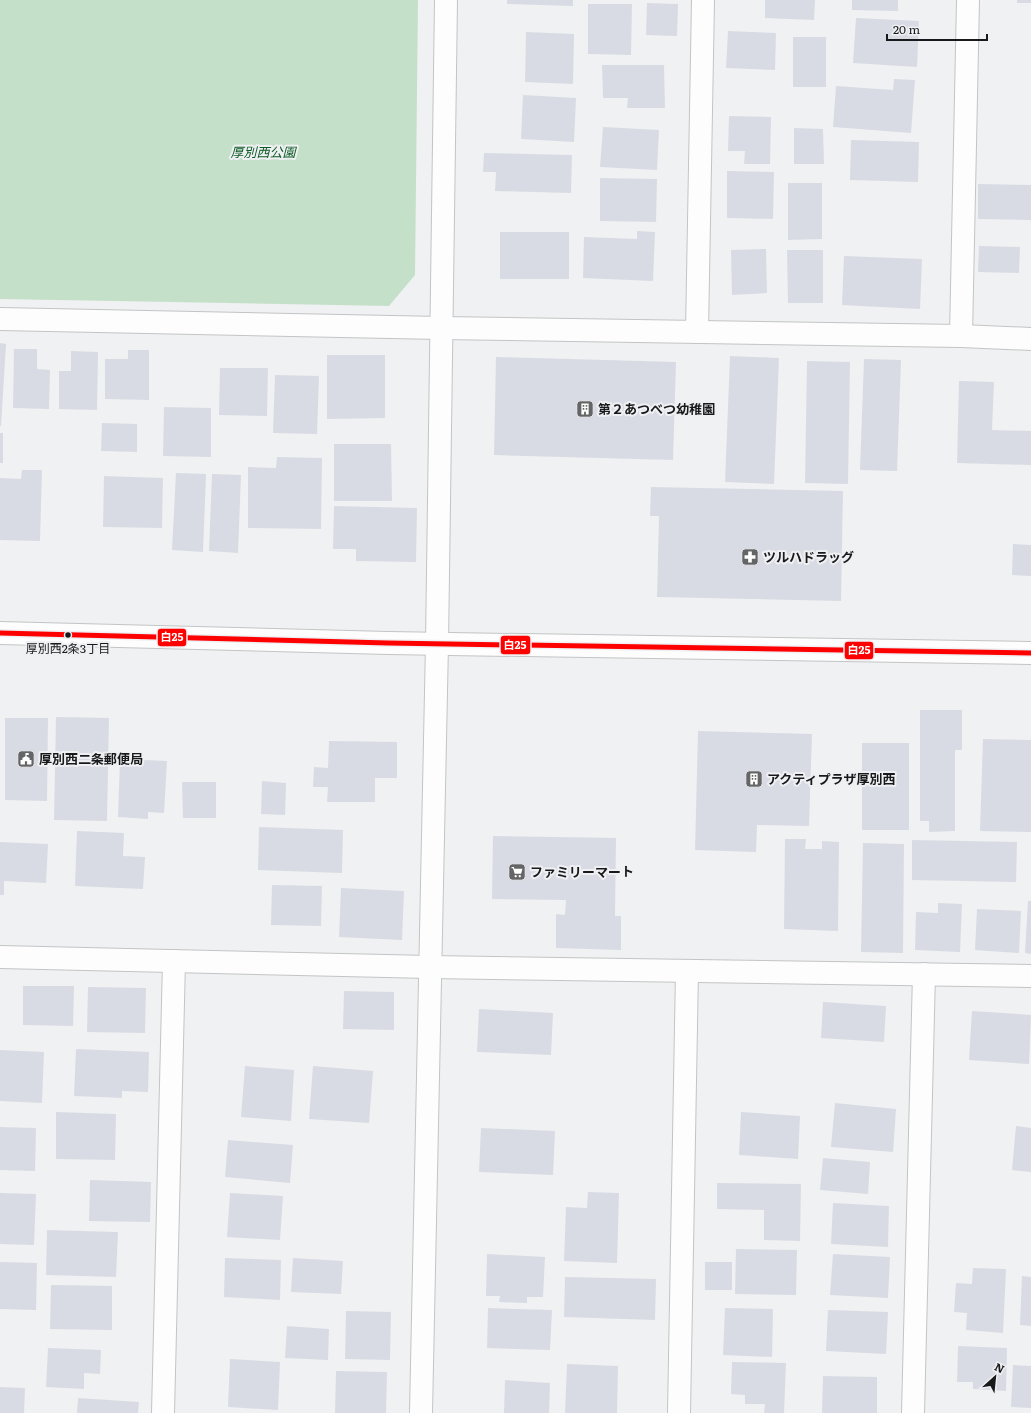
<svg xmlns="http://www.w3.org/2000/svg" width="1031" height="1413" font-family="Literata,'Noto Sans JP',serif">
  <style>
    .green { fill: #c5e0c9 }
    .building { fill: #d9dbe4 }
    .lines { fill: none; stroke-linecap: round; stroke-linejoin: round }
    .street-casing { stroke: #c3c4c5; stroke-width: 24 }
    .secondary-casing { stroke: #c3c4c5; stroke-width: 24 }
    .street { stroke: #fdfdfd; stroke-width: 22 }
    .secondary { stroke: #fdfdfd; stroke-width: 22 }
    .bus-1-casing { stroke: #eff0f3; stroke-width: 8 }
    .bus-1 { stroke: #f00; stroke-width: 5 }
    .bus-dot { fill: #18191a; stroke: #eff0f3; stroke-width: 1.5 }
    .labels { text-anchor: middle; stroke-width: 4; stroke-linejoin: round; paint-order: stroke }
    .bus-label { font-size: 12px; fill: #18191a; stroke: #eff0f3 }
    .park-label { font-size: 13px; font-style: italic; fill: #0c5b23; stroke: #eff0f3 }
    .poi-label { font-size: 13px; font-weight: bold; fill: #18191a; stroke: #eff0f3; text-anchor: start }
    .line-badge { stroke: #eff0f3; stroke-width: 1.5 }
    .badge-label { font-size: 11px; text-anchor: middle; font-weight: bold; fill: #fff }
  </style>
  <rect width="100%" height="100%" fill="#f0f1f2"/>
  <!-- green -->
  <path class="green" d="M0,0H418L415,275L389,306L0,299Z"/>
  <!-- building -->
  <g class="building">
    <path d="M507,0H573V6L507,4Z"/>
    <path d="M765,0H815L814,20L765,18Z"/>
    <path d="M852,0H898V11L852,10Z"/>
    <rect x="1017" y="0" width="14" height="3"/>
    <path d="M647,3L678,4L677,36L646,35Z"/>
    <path d="M588,4H632L631,55L588,54Z"/>
    <path d="M856,18L919,21L917,67L853,63Z"/>
    <path d="M728,31L776,33L775,70L726,68Z"/>
    <path d="M526,32L574,34L573,84L525,82Z"/>
    <rect x="793" y="37" width="33" height="50"/>
    <path d="M602,65H664L665,108H627L628,98H603Z"/>
    <path d="M894,79L915,80L911,133L833,127L836,86L893,90Z"/>
    <path d="M523,95L576,98L574,142L521,139Z"/>
    <path d="M729,116L771,117L770,164H744L745,151H728Z"/>
    <path d="M603,127L659,130L657,170L600,167Z"/>
    <path d="M794,128L823,129L824,164H794Z"/>
    <path d="M851,140L919,142L918,182L850,180Z"/>
    <path d="M484,153L572,155L571,193L495,191L496,172H483Z"/>
    <path d="M727,171L774,172L773,219L727,218Z"/>
    <path d="M600,178L657,179L656,222L600,221Z"/>
    <path d="M788,183H822V239L788,240Z"/>
    <path d="M978,184L1031,185V220L978,219Z"/>
    <path d="M637,231L655,232L653,281L583,278L584,237L637,239Z"/>
    <rect x="500" y="232" width="69" height="47"/>
    <path d="M979,246L1020,247L1019,273L978,272Z"/>
    <path d="M766,249L767,293L732,295L731,250Z"/>
    <path d="M787,250H823V303H788Z"/>
    <path d="M844,256L922,259L920,309L842,305Z"/>
    <path d="M0,343L6,344L1,426H0Z"/>
    <path d="M14,349H37V369L50,370L49,409L13,408Z"/>
    <path d="M128,350H149V400L105,399V359H128Z"/>
    <path d="M71,351L98,352L97,410L59,409V371H71Z"/>
    <path d="M327,355H385V418L327,419Z"/>
    <path d="M730,356L779,358L774,484L725,482Z"/>
    <path d="M496,357L676,362L673,460L494,455Z"/>
    <path d="M864,359L901,360L897,471L860,470Z"/>
    <path d="M807,361L850,362L848,484L805,483Z"/>
    <path d="M220,368H268L267,416L219,415Z"/>
    <path d="M275,375L319,376L317,434L273,433Z"/>
    <path d="M959,381L994,382L992,430L1031,431V465L957,463Z"/>
    <path d="M164,407L211,408V457L163,456Z"/>
    <path d="M102,423L137,424V452L101,451Z"/>
    <rect x="0" y="433" width="3" height="30"/>
    <path d="M334,444H391L392,501H334Z"/>
    <path d="M277,457L322,458L321,529L248,528V467L276,468Z"/>
    <path d="M22,470H42L40,541L0,540V478L21,479Z"/>
    <path d="M176,473L206,474L203,552L172,550Z"/>
    <path d="M212,474L241,475L238,553L209,551Z"/>
    <path d="M104,476L163,478L162,528L103,527Z"/>
    <path d="M651,487L843,491L841,601L657,597L659,516H650Z"/>
    <path d="M334,506L417,508L416,562L356,561V549H333Z"/>
    <path d="M1013,544L1031,545V576L1012,575Z"/>
    <path d="M920,710H962V750H955V831L929,832V821H920Z"/>
    <path d="M56,717L109,718L107,821L54,820Z"/>
    <path d="M5,718H48L47,801L5,800Z"/>
    <path d="M698,731L812,734L809,826L757,825L756,852L695,850Z"/>
    <path d="M983,739L1031,740V832L980,831Z"/>
    <path d="M329,741L397,742V778H375V802H327L328,787H313L314,767L328,768Z"/>
    <rect x="862" y="743" width="47" height="87"/>
    <path d="M120,759L167,761L164,813L148,812V819L118,817Z"/>
    <path d="M262,781L286,783L285,815L261,814Z"/>
    <path d="M182,782H216V818H183Z"/>
    <path d="M259,827L343,830L342,873L258,870Z"/>
    <path d="M77,831L124,833L123,856L145,857L143,889L75,886Z"/>
    <path d="M493,836L616,838L615,916H621V950L556,948V914L565,915L566,900L492,899Z"/>
    <path d="M785,839H806L805,849H822V841L839,842L838,931L784,929Z"/>
    <path d="M912,840L1017,842L1016,882L912,880Z"/>
    <path d="M0,842L48,844L46,883L4,881V895H0Z"/>
    <path d="M863,843L904,844L903,953L861,952Z"/>
    <path d="M272,885L322,886L321,926L271,925Z"/>
    <path d="M341,888L404,891L402,940L339,937Z"/>
    <path d="M1028,901H1031V954L1025,953Z"/>
    <path d="M938,903L962,904L960,952L915,950L916,912L938,913Z"/>
    <path d="M977,909L1021,911L1019,953L975,950Z"/>
    <path d="M23,986H74L73,1026L23,1025Z"/>
    <path d="M88,987L146,988L145,1033L87,1032Z"/>
    <path d="M344,991L394,992V1030L343,1029Z"/>
    <path d="M823,1002L886,1006L884,1042L821,1038Z"/>
    <path d="M479,1009L553,1013L551,1055L477,1052Z"/>
    <path d="M972,1011L1031,1015L1029,1064L969,1060Z"/>
    <path d="M76,1049L149,1052L148,1092L122,1091V1098L74,1096Z"/>
    <path d="M0,1050L44,1052L42,1103L0,1101Z"/>
    <path d="M245,1066L294,1070L291,1121L241,1117Z"/>
    <path d="M313,1066L373,1071L369,1123L309,1119Z"/>
    <path d="M835,1103L896,1109L893,1152L831,1147Z"/>
    <path d="M56,1112L116,1114L115,1160L56,1159Z"/>
    <path d="M741,1112L800,1116L798,1159L739,1155Z"/>
    <path d="M1016,1126L1031,1128V1172L1012,1170Z"/>
    <path d="M0,1127L36,1128L35,1171L0,1170Z"/>
    <path d="M481,1128L555,1131L553,1175L479,1172Z"/>
    <path d="M228,1140L293,1145L290,1183L225,1177Z"/>
    <path d="M823,1158L870,1162L868,1194L820,1190Z"/>
    <path d="M90,1180L151,1182L150,1222L89,1221Z"/>
    <path d="M717,1183L801,1184L800,1241L764,1240V1210L717,1209Z"/>
    <path d="M588,1192L619,1193L617,1263L564,1261L566,1207L587,1208Z"/>
    <path d="M0,1193L36,1194L34,1245L0,1244Z"/>
    <path d="M230,1193L283,1196L280,1240L227,1237Z"/>
    <path d="M833,1203L889,1206L888,1247L831,1244Z"/>
    <path d="M47,1230L118,1232L116,1277L46,1275Z"/>
    <path d="M736,1249L797,1250L796,1295L735,1294Z"/>
    <path d="M487,1254L545,1257L543,1297H527V1303L499,1302L500,1296H486Z"/>
    <path d="M833,1254L890,1257L888,1298L830,1295Z"/>
    <path d="M225,1258L281,1260L280,1300L224,1297Z"/>
    <path d="M293,1258L343,1261L341,1294L291,1292Z"/>
    <path d="M0,1262L37,1263L36,1310L0,1309Z"/>
    <rect x="705" y="1262" width="27" height="28"/>
    <path d="M973,1268L1006,1269L1003,1333L966,1330L967,1313L954,1312L956,1283L972,1284Z"/>
    <path d="M1022,1276L1031,1277V1326L1020,1325Z"/>
    <path d="M565,1277L656,1279L655,1320L564,1317Z"/>
    <path d="M51,1285L112,1286V1330L50,1329Z"/>
    <path d="M488,1308L552,1310L550,1350L487,1348Z"/>
    <path d="M725,1308L773,1309L772,1357L723,1355Z"/>
    <path d="M828,1310L888,1312L886,1354L826,1351Z"/>
    <path d="M346,1311L391,1312L390,1360L345,1359Z"/>
    <path d="M287,1326L329,1329L328,1360L285,1358Z"/>
    <path d="M958,1346L1007,1348L1006,1391L973,1389V1382H957Z"/>
    <path d="M48,1348L101,1350L100,1374L84,1373V1389L46,1387Z"/>
    <path d="M230,1359L280,1362L278,1410L228,1407Z"/>
    <path d="M732,1362L786,1363L784,1413H764L765,1404H745V1395L731,1394Z"/>
    <path d="M567,1364L618,1366L617,1413H565Z"/>
    <path d="M1013,1365L1031,1366V1408L1011,1407Z"/>
    <path d="M336,1371L387,1372L386,1413H335Z"/>
    <path d="M823,1376L877,1377V1413H822Z"/>
    <path d="M505,1380L550,1383L549,1413H504Z"/>
    <path d="M0,1387L25,1388L24,1413H0Z"/>
    <path d="M78,1398L139,1402L138,1413H77Z"/>
  </g>
  <g class="lines">
    <defs>
      <g id="street">
        <path d="M0,319L441,328L961,336L1031,339"/>
        <path d="M697,332L703,0"/>
        <path d="M961,336L968,0"/>
        <path d="M0,957L430,967L1031,976"/>
        <path d="M163,1413L174,961"/>
        <path d="M421,1413L437,644L446,0"/>
        <path d="M679,1413L687,971"/>
        <path d="M913,1413L924,974"/>
      </g>
      <path id="secondary" d="M0,633L388,643L1031,653"/>
    </defs>
    <!-- street casing -->
    <use href="#street" class="street-casing"/>
    <!-- secondary casing -->
    <use href="#secondary" class="secondary-casing"/>
    <!-- street -->
    <use href="#street" class="street"/>
    <!-- secondary -->
    <use href="#secondary" class="secondary"/>
    <defs>
      <path id="bus-1" d="M0,633L388,643L1031,653"/>
    </defs>
    <!-- bus-1 casing -->
    <use href="#bus-1" class="bus-1-casing"/>
    <!-- bus-1 -->
    <use href="#bus-1" class="bus-1"/>
  </g>
  <!-- icons -->
  <defs>
    <symbol id="building-square" viewBox="-11 -11 22 22"><rect x="-9" y="-9" width="18" height="18" rx="4" fill="#646566" stroke="#eff0f3"/><path d="M-4-6H4V6H1V3H-1V6H-4ZM-2.5-4.3h1.7v1.8h-1.7ZM.8-4.3h1.7v1.8H.8ZM-2.5-1h1.7V.8h-1.7ZM.8-1h1.7V.8H.8Z" fill="#fff"/></symbol>
    <symbol id="pharmacy-square" viewBox="-11 -11 22 22"><rect x="-9" y="-9" width="18" height="18" rx="4" fill="#646566" stroke="#eff0f3"/><path d="M-2-6h4v4h4v4h-4v4h-4v-4h-4v-4h4Z" fill="#fff"/></symbol>
    <symbol id="civic-square" viewBox="-11 -11 22 22"><rect x="-9" y="-9" width="18" height="18" rx="4" fill="#646566" stroke="#eff0f3"/><path d="M-.6-6.5H3V-4.5H.6V-3L4-1V1h2V6H-6V1h2V-1L-.6-3ZM-1.2 2.5V6h2.4V2.5Z" fill="#fff"/></symbol>
    <symbol id="supermarket-square" viewBox="-11 -11 22 22"><rect x="-9" y="-9" width="18" height="18" rx="4" fill="#646566" stroke="#eff0f3"/><path d="M-6-5.5h2.5l.6 2H6L4.5 2H-2.5L-4.4-4H-6ZM-1.5 3.2a1.3 1.3 0 1 0 .1 0ZM3 3.2a1.3 1.3 0 1 0 .1 0Z" fill="#fff"/></symbol>
  </defs>
  <g fill-rule="evenodd">
    <use href="#building-square" x="575" y="399" width="20" height="20"/>
    <use href="#pharmacy-square" x="740" y="547" width="20" height="20"/>
    <use href="#civic-square" x="16" y="749" width="20" height="20"/>
    <use href="#building-square" x="744" y="769" width="20" height="20"/>
    <use href="#supermarket-square" x="507" y="862" width="20" height="20"/>
  </g>
  <!-- markers -->
  <circle class="bus-dot" cx="68" cy="635" r="3.5"/>
  <g class="labels">
    <!-- bus labels -->
    <g class="bus-label">
      <text x="68" y="653">厚別西2条3丁目</text>
    </g>
    <!-- park labels -->
    <g class="park-label">
      <text x="263" y="157">厚別西公園</text>
    </g>
    <!-- poi labels -->
    <g class="poi-label">
      <text x="598" y="414">第２あつべつ幼稚園</text>
      <text x="763" y="562">ツルハドラッグ</text>
      <text x="39" y="764">厚別西二条郵便局</text>
      <text x="767" y="784">アクティプラザ厚別西</text>
      <text x="530" y="877">ファミリーマート</text>
    </g>
  </g>
  <g class="line-badge">
    <rect x="157" y="628" width="30" height="19" rx="4" fill="#f00"/>
    <rect x="500" y="635" width="31" height="20" rx="4" fill="#f00"/>
    <rect x="844" y="641" width="30" height="19" rx="4" fill="#f00"/>
  </g>
  <g class="badge-label">
    <text x="172" y="641">白25</text>
    <text x="515" y="649">白25</text>
    <text x="859" y="654">白25</text>
  </g>
  <!-- north arrow -->
  <g transform="translate(995 1377) rotate(27)" stroke="#eff0f3" stroke-width="3" paint-order="stroke">
  <path d="M0-3L7 15L0 10L-7 15Z" fill="#18191a"/>
  <text y="-6" font-size="11" font-weight="bold" text-anchor="middle" fill="#18191a">N</text>
  </g>
  <!-- scale -->
  <path d="M887 34v6h100v-6" fill="none" stroke="#18191a" stroke-width="2"/>
  <text x="893" y="34" font-size="12" fill="#18191a" stroke="#eff0f3" stroke-width="3" paint-order="stroke">20 m</text>
</svg>
